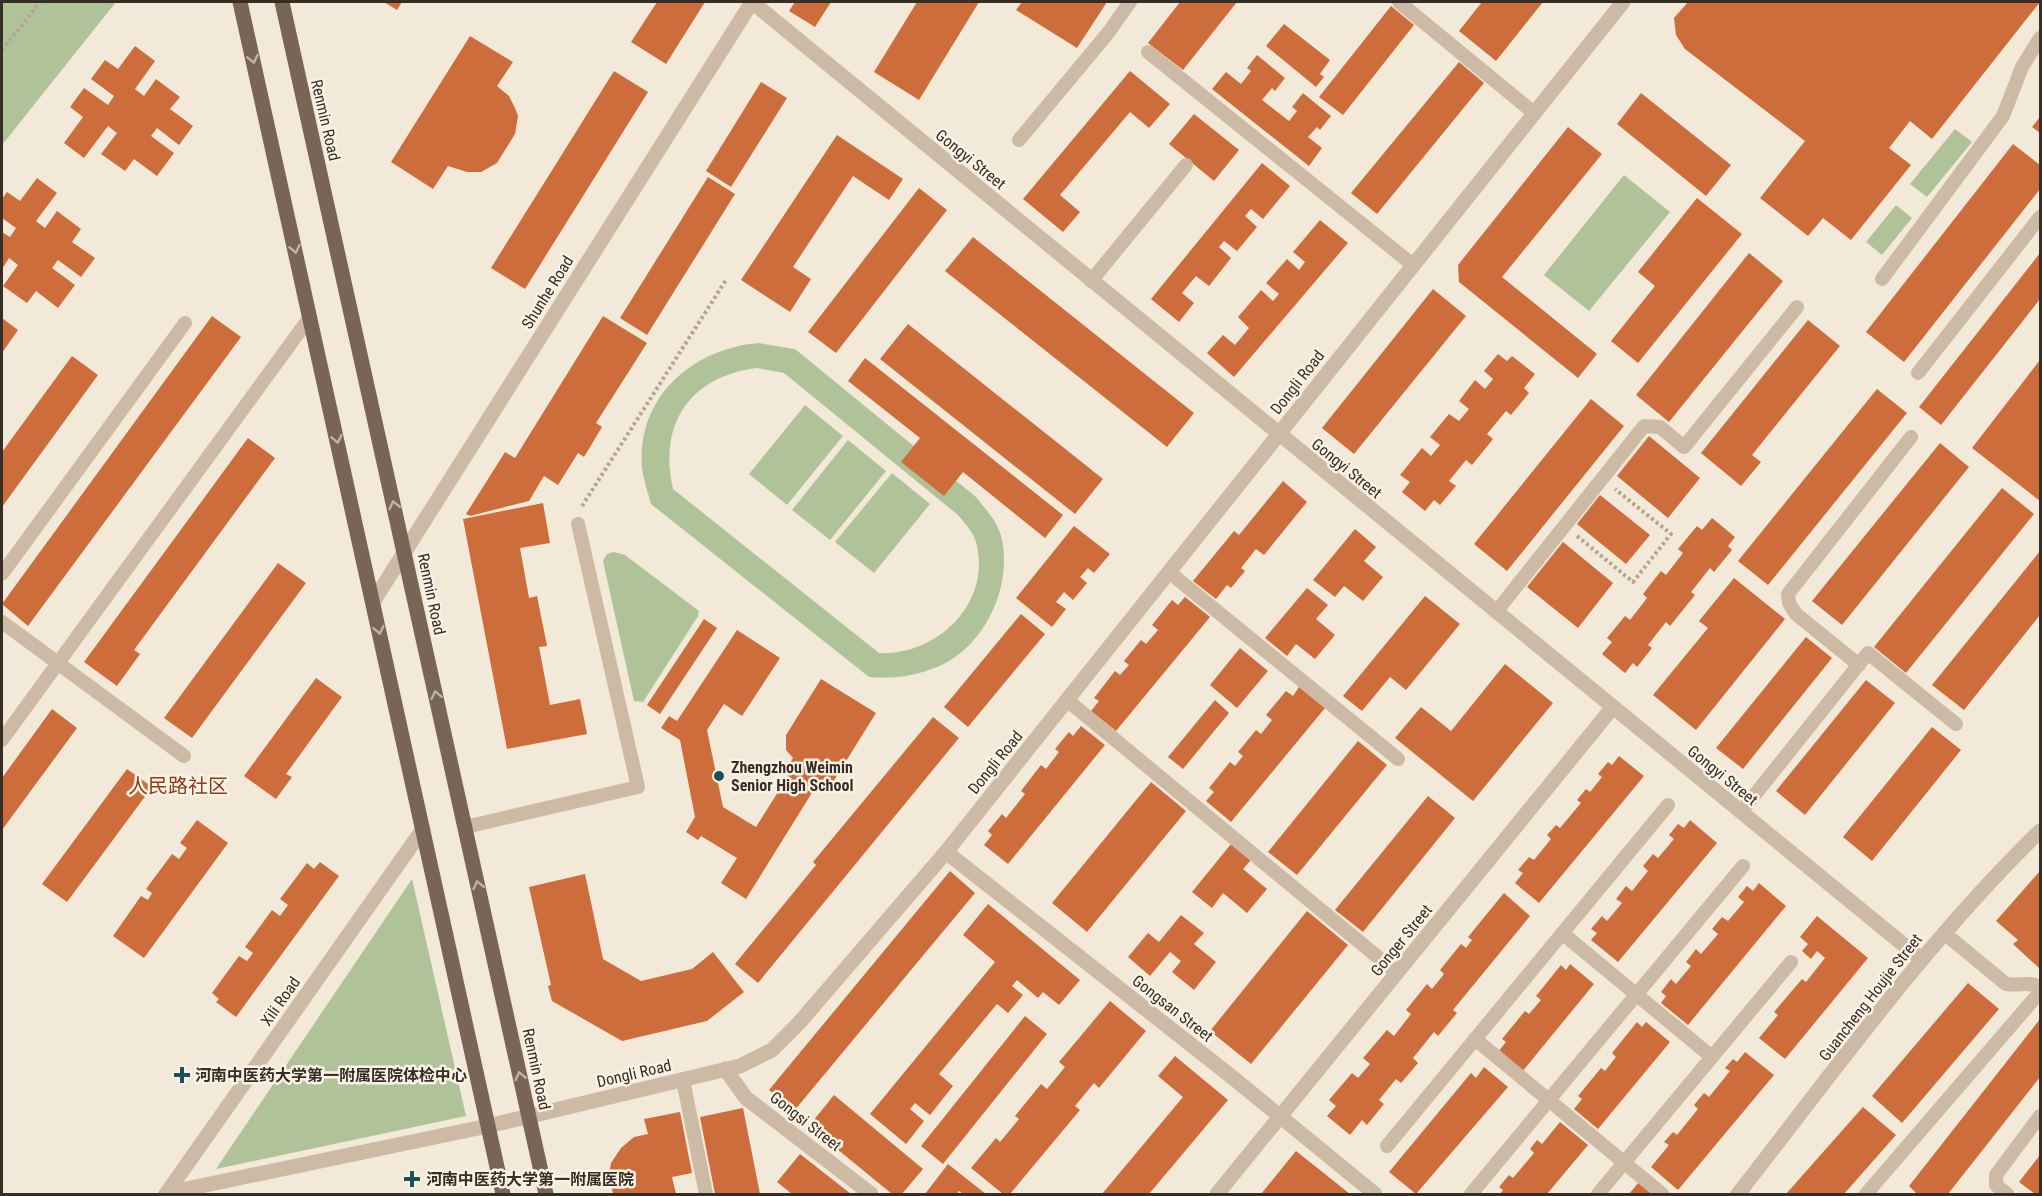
<svg xmlns="http://www.w3.org/2000/svg" width="2042" height="1196" font-family="'Roboto Condensed','Noto Sans SC',sans-serif">
  <style>
    .green { fill: #b0c398; fill-rule: evenodd }
    .building { fill: #ce6d3c }
    .lines { fill: none; stroke-linecap: round; stroke-linejoin: round }
    .path { stroke: #b7a48e; stroke-width: 4; stroke-dasharray: 3 3; stroke-linecap: butt }
    .service { stroke: #ccbaa4; stroke-width: 14 }
    .minor { stroke: #ccbaa4; stroke-width: 15 }
    .tertiary { stroke: #ccbaa4; stroke-width: 15 }
    .primary { stroke: #796556; stroke-width: 15 }
    .oneway { stroke: #c0b3a5 }
    .poi-dot { fill: #19505a; stroke: #faf2e5; stroke-width: 2 }
    .labels { text-anchor: middle; stroke-width: 5; stroke-linejoin: round; paint-order: stroke }
    .street-label { font-size: 16px; fill: #362d26; stroke: #faf2e5 }
    .poi-label { font-size: 16px; font-weight: bold; fill: #362d26; stroke: #faf2e5; text-anchor: start }
    .quarter-label { font-size: 20px; fill: #8a3f1a; stroke: #faf2e5 }
  </style>
  <rect width="100%" height="100%" fill="#f3e9d8"/>
  <!-- green -->
  <g class="green">
    <path d="M2,2H116L2,145Z"/>
    <path d="M1955,129L1972,142L1927,197L1910,184Z"/>
    <path d="M1624,175L1670,212L1589,311L1544,275Z"/>
    <path d="M1896,205L1912,218L1882,255L1866,242Z"/>
    <path d="M758,343L795,349L976,497C986,510 999,523 1002,540C1012,588 984,648 937,667C915,676 894,679 869,677L651,504C648,492 643,479 642,467C637,397 692,349 758,343ZM757,368L784,373L958,515C966,525 975,534 977,546C990,606 935,656 879,653L673,489C658,424 690,376 757,368Z"/>
    <path d="M805,405L843,436L787,505L749,474Z"/>
    <path d="M848,440L886,471L830,540L792,510Z"/>
    <path d="M892,473L930,504L874,573L835,542Z"/>
    <path d="M614,552L625,555L699,611L698,616L643,702L634,701L603,561L607,554Z"/>
    <path d="M412,879L466,1116L216,1169Z"/>
  </g>
  <!-- building -->
  <g class="building">
    <path d="M384,2H402L397,10Z"/>
    <path d="M657,2H705L666,64L631,42Z"/>
    <path d="M795,2H831L815,27L789,11Z"/>
    <path d="M917,2H979L919,100L874,72Z"/>
    <path d="M1022,2H1107L1077,48L1016,10Z"/>
    <path d="M1180,2H1237L1183,70L1148,43Z"/>
    <path d="M1482,2H1543L1496,61L1459,31Z"/>
    <path d="M1688,2H2040L1932,139L1910,121L1889,148L1911,165L1851,240L1823,218L1808,236L1760,198L1805,141L1685,49L1676,35L1674,18Z"/>
    <path d="M1391,6L1414,25L1343,115L1319,97Z"/>
    <path d="M1284,24L1330,60L1320,74L1324,77L1316,87L1266,46Z"/>
    <path d="M470,36L513,62L497,86L509,96L515,108L518,116L515,134L497,163L481,172H467L448,166L433,189L391,162Z"/>
    <path d="M135,46L155,61L135,89L144,96L156,79L180,97L170,109L193,126L179,145L157,128L151,136L174,153L157,176L134,159L125,171L101,154L117,133L108,126L84,158L64,143L83,117L70,107L84,88L108,105L114,96L91,79L105,60L118,69Z"/>
    <path d="M1257,55L1285,78L1275,91L1272,88L1262,100L1289,121L1297,111L1292,107L1303,93L1331,116L1320,130L1317,127L1308,137L1322,148L1309,166L1212,89L1226,72L1241,84L1251,71L1247,68Z"/>
    <path d="M1459,62L1484,83L1377,214L1351,193Z"/>
    <path d="M614,71L648,92L525,289L491,268Z"/>
    <path d="M1130,71L1170,104L1149,128L1130,112L1060,195L1080,212L1063,232L1023,199Z"/>
    <path d="M761,82L787,98L731,187L706,171Z"/>
    <path d="M1641,93L1731,165L1706,196L1617,124Z"/>
    <path d="M1194,114L1239,150L1214,181L1169,144Z"/>
    <path d="M2040,117V133L2032,127Z"/>
    <path d="M1568,127L1602,154L1502,277L1597,354L1578,378L1459,282L1458,265Z"/>
    <path d="M837,135L903,179L889,200L853,176L793,267L811,279L790,312L741,280Z"/>
    <path d="M2013,144L2040,165V189L1904,362L1866,332Z"/>
    <path d="M1262,163L1290,186L1263,219L1251,209L1245,216L1257,227L1237,251L1224,241L1219,247L1231,258L1209,286L1196,276L1182,293L1194,303L1179,322L1151,299Z"/>
    <path d="M708,177L735,194L647,335L620,318Z"/>
    <path d="M37,178L57,193L36,221L45,228L57,211L81,229L72,242L95,258L81,277L58,260L52,268L75,285L58,308L36,291L27,303L3,286L18,265L9,258L2,269V232L10,237L16,228L2,218V199L7,192L20,201Z"/>
    <path d="M919,188L947,210L836,353L808,332Z"/>
    <path d="M1697,198L1742,234L1638,363L1611,341L1655,286L1638,272Z"/>
    <path d="M1320,220L1348,243L1234,377L1207,353L1223,335L1235,345L1249,328L1238,317L1261,290L1273,301L1279,294L1266,283L1287,259L1299,270L1305,262L1293,252Z"/>
    <path d="M973,237L1194,413L1167,447L945,271Z"/>
    <path d="M1749,253L1783,281L1669,422L1636,395Z"/>
    <path d="M2040,253V299L1941,425L1919,407Z"/>
    <path d="M1433,289L1466,316L1354,454L1322,428Z"/>
    <path d="M212,316L241,337L28,626L2,604Z"/>
    <path d="M603,316L647,343L596,423L602,427L584,457L578,453L558,485L544,476L529,501L470,516L466,514L505,452L515,458Z"/>
    <path d="M2,318L18,330L2,353Z"/>
    <path d="M1808,320L1840,346L1752,455L1761,462L1741,486L1701,453Z"/>
    <path d="M908,324L1103,479L1075,514L880,359Z"/>
    <path d="M1498,354L1507,361L1512,356L1535,374L1524,388L1529,393L1511,415L1506,411L1487,434L1493,439L1472,465L1466,460L1449,481L1456,486L1440,505L1434,500L1425,511L1402,492L1410,482L1400,475L1422,448L1431,456L1440,445L1430,437L1449,414L1459,421L1469,409L1459,401L1475,380L1485,389L1493,379L1484,371Z"/>
    <path d="M72,356L98,375L2,507V452Z"/>
    <path d="M865,358L1063,515L1045,538L963,472L944,496L901,462L920,438L848,381Z"/>
    <path d="M2040,360V501L1972,448Z"/>
    <path d="M1877,389L1907,413L1768,585L1738,561Z"/>
    <path d="M1591,399L1624,426L1507,571L1474,544Z"/>
    <path d="M1649,436L1700,478L1668,518L1617,476Z"/>
    <path d="M248,438L275,458L134,650L140,654L117,686L84,662Z"/>
    <path d="M1940,443L1969,467L1842,625L1812,601Z"/>
    <path d="M1283,481L1307,502L1264,555L1256,549L1241,568L1245,571L1231,588L1227,585L1216,599L1193,581L1234,531L1239,535Z"/>
    <path d="M2002,488L2034,514L1906,673L1874,647Z"/>
    <path d="M1600,495L1650,535L1626,564L1577,524Z"/>
    <path d="M543,503L550,543L520,548L529,598L537,596L547,646L539,647L550,705L580,699L587,734L507,749L463,519Z"/>
    <path d="M1712,518L1735,537L1728,546L1732,550L1714,572L1710,568L1691,592L1695,595L1670,626L1666,622L1648,645L1652,648L1637,667L1633,663L1625,673L1602,654L1612,642L1607,638L1625,616L1630,620L1647,598L1643,594L1661,571L1666,575L1683,553L1678,549L1697,526L1702,530Z"/>
    <path d="M1074,526L1110,554L1094,573L1088,568L1080,577L1087,583L1073,600L1064,592L1056,602L1066,609L1052,627L1016,598Z"/>
    <path d="M1355,529L1376,547L1364,561L1383,577L1363,601L1344,586L1335,597L1313,580Z"/>
    <path d="M1563,542L1613,583L1578,628L1527,587Z"/>
    <path d="M2040,551V615L1964,710L1932,685Z"/>
    <path d="M278,563L306,583L192,738L164,718Z"/>
    <path d="M1734,578L1785,619L1696,730L1653,695L1708,628L1699,621Z"/>
    <path d="M1307,588L1328,605L1316,619L1335,635L1315,659L1296,644L1287,656L1265,638Z"/>
    <path d="M1425,596L1460,624L1406,690L1390,677L1362,711L1343,696Z"/>
    <path d="M1185,597L1210,617L1116,731L1091,711L1099,701L1094,698L1115,671L1120,675L1129,665L1124,661L1141,640L1146,644L1158,630L1152,625L1172,600L1178,605Z"/>
    <path d="M1021,614L1045,634L968,727L944,707Z"/>
    <path d="M704,619L717,628L660,714L647,705Z"/>
    <path d="M737,630L780,658L742,716L724,704L707,730L723,807L756,827L793,768L789,765L793,758L786,750V735L821,679L876,713L828,790L818,783L746,899L721,883L737,858L701,836L698,840L686,832L695,817L680,740L661,728L669,716L677,721Z"/>
    <path d="M1806,637L1832,658L1743,769L1716,748Z"/>
    <path d="M1240,648L1268,671L1237,708L1210,685Z"/>
    <path d="M1505,664L1553,703L1473,801L1395,738L1421,707L1451,731Z"/>
    <path d="M316,678L342,697L286,774L292,777L276,799L244,776Z"/>
    <path d="M1866,680L1895,703L1805,815L1776,791Z"/>
    <path d="M1299,687L1325,708L1231,822L1206,801L1214,792L1209,788L1230,762L1235,766L1243,756L1238,752L1256,730L1261,734L1272,720L1266,715L1286,691L1293,696Z"/>
    <path d="M1215,700L1229,713L1183,769L1168,757Z"/>
    <path d="M52,709L77,728L2,830V778Z"/>
    <path d="M933,717L959,738L758,983L735,964L816,865L813,862Z"/>
    <path d="M1081,726L1105,745L1008,864L984,845L992,835L988,831L1002,814L1006,818L1025,794L1021,791L1041,765L1046,769L1059,752L1055,749L1069,732L1073,736Z"/>
    <path d="M1932,727L1961,750L1872,861L1843,837Z"/>
    <path d="M1358,741L1387,765L1297,875L1268,852Z"/>
    <path d="M1619,756L1644,776L1539,903L1515,883L1523,873L1518,870L1529,857L1534,860L1551,839L1547,835L1556,825L1560,828L1581,803L1577,800L1586,789L1590,792L1602,777L1598,774L1608,762L1612,765Z"/>
    <path d="M127,769L152,787L67,902L42,884Z"/>
    <path d="M1151,782L1186,811L1087,932L1052,903Z"/>
    <path d="M1428,796L1455,818L1363,932L1335,910Z"/>
    <path d="M197,820L228,843L144,958L113,936L141,896L148,900L152,893L146,889L172,854L179,859L187,848L180,843Z"/>
    <path d="M1690,820L1717,843L1618,962L1591,940L1597,933L1591,929L1602,916L1607,921L1622,903L1616,899L1626,886L1632,891L1648,871L1643,866L1653,854L1658,858L1674,839L1669,835L1678,824L1684,828Z"/>
    <path d="M1231,844L1251,860L1243,869L1267,889L1247,913L1223,893L1212,908L1192,892Z"/>
    <path d="M320,862L339,876L236,1017L216,1002L219,999L212,993L239,956L247,961L253,953L245,947L272,910L280,916L288,905L280,899L307,863L314,869Z"/>
    <path d="M950,871L975,893L794,1111L769,1090Z"/>
    <path d="M2040,871V966L2039,968L2013,944L2018,940L1996,921Z"/>
    <path d="M585,874L603,959L641,981L692,969L713,952L744,992L707,1021L622,1041L552,1001L548,986L551,985L529,887Z"/>
    <path d="M1759,883L1786,906L1688,1025L1661,1003L1666,996L1661,992L1671,979L1676,984L1691,966L1686,962L1696,949L1701,954L1718,934L1712,929L1722,917L1728,921L1744,902L1738,897L1747,886L1753,891Z"/>
    <path d="M1504,893L1530,916L1453,1010L1457,1013L1438,1036L1434,1032L1413,1058L1418,1063L1401,1083L1396,1079L1379,1100L1384,1104L1367,1125L1362,1120L1350,1135L1327,1116L1336,1106L1329,1100L1352,1073L1358,1078L1370,1064L1363,1058L1387,1030L1394,1036L1411,1014L1406,1010L1427,984L1432,989L1444,974L1440,970L1461,944L1466,948L1472,940L1468,937Z"/>
    <path d="M988,904L1080,980L1059,1005L1043,992L1038,998L1017,980L1012,986L1023,995L1008,1013L997,1004L939,1074L953,1086L930,1115L915,1103L910,1109L924,1121L906,1144L870,1114L995,962L963,935Z"/>
    <path d="M1307,911L1348,945L1251,1064L1210,1031Z"/>
    <path d="M1181,915L1204,933L1194,944L1216,962L1194,990L1172,972L1181,961L1170,952L1150,976L1128,957L1148,933L1159,942Z"/>
    <path d="M1817,916L1868,958L1785,1059L1759,1038L1778,1015L1774,1012L1802,979L1806,982L1825,958L1817,951L1811,959L1802,951L1808,944L1800,937Z"/>
    <path d="M1570,964L1594,984L1522,1072L1498,1052L1506,1042L1502,1039L1525,1011L1529,1014L1541,1000L1536,996L1561,965L1566,970Z"/>
    <path d="M1968,983L1999,1009L1902,1123L1872,1096Z"/>
    <path d="M1110,1001L1146,1031L1099,1088L1094,1083L1075,1106L1080,1110L1010,1194H1003L971,1168L996,1138L1000,1142L1019,1119L1015,1116L1041,1084L1047,1089L1065,1067L1059,1062Z"/>
    <path d="M1025,1016L1047,1034L943,1164L921,1146Z"/>
    <path d="M2040,1019V1077L1948,1194H1917L1909,1186Z"/>
    <path d="M1637,1022L1642,1027L1646,1022L1670,1042L1598,1129L1574,1109L1582,1099L1578,1096L1601,1068L1605,1071L1616,1057L1612,1053Z"/>
    <path d="M1745,1052L1774,1075L1678,1190L1651,1167L1669,1145L1664,1142L1673,1132L1677,1135L1698,1109L1694,1105L1704,1093L1709,1097L1730,1071L1725,1068L1733,1059L1737,1062Z"/>
    <path d="M1175,1056L1228,1100L1149,1194H1102L1183,1097L1158,1076Z"/>
    <path d="M1484,1067L1508,1087L1416,1194L1389,1172L1471,1073L1476,1078Z"/>
    <path d="M834,1095L923,1169L902,1194H892L809,1126Z"/>
    <path d="M1863,1107L1896,1135L1844,1194H1786Z"/>
    <path d="M743,1108L760,1194H715L700,1117Z"/>
    <path d="M680,1112L692,1173L672,1177L676,1194H613L609,1176L611,1163L621,1148L634,1137L648,1134L644,1119Z"/>
    <path d="M1560,1122L1588,1145L1547,1194H1500L1503,1190L1499,1187L1509,1175L1513,1178L1534,1153L1530,1149L1537,1140L1542,1144Z"/>
    <path d="M1296,1151L1320,1170L1350,1194H1261Z"/>
    <path d="M800,1154L851,1194H792L777,1182Z"/>
    <path d="M2040,1155V1194H2035L2019,1182Z"/>
    <path d="M948,1164L968,1180L986,1194H963L959,1191L957,1194H925Z"/>
    <path d="M1639,1182L1654,1194H1629Z"/>
  </g>
  <g class="lines">
    <!-- path -->
    <g class="path">
      <path d="M2,50L40,2"/>
      <path d="M582,506L726,280"/>
      <path d="M1577,536L1633,582L1671,534L1615,489"/>
    </g>
    <!-- service -->
    <g class="service">
      <path d="M1399,2L1534,113"/>
      <path d="M1148,52L1413,265"/>
      <path d="M1019,140L1108,33L1130,2"/>
      <path d="M1882,279L2003,116L2022,67L2040,38"/>
      <path d="M1091,281L1186,165"/>
      <path d="M1918,373L2040,217"/>
      <path d="M1169,572L1398,759"/>
      <path d="M2,574L185,323"/>
      <path d="M1496,612L1644,426L1660,427L1684,447L1797,307"/>
      <path d="M2,622L184,756"/>
      <path d="M1859,665L1796,614L1789,603L1788,594L1911,437"/>
      <path d="M1067,700L1397,973"/>
      <path d="M2,740L310,317"/>
      <path d="M1741,812L1868,653L1956,724"/>
      <path d="M465,827L638,787L578,524"/>
      <path d="M1562,933L1712,1057"/>
      <path d="M1944,933L2006,984C2019,986 2029,981 2040,987"/>
      <path d="M1475,1039L1662,1194"/>
      <path d="M683,1080L706,1194"/>
      <path d="M1387,1146L1668,805"/>
      <path d="M1471,1194L1743,866"/>
      <path d="M1598,1194L1791,962"/>
      <path d="M1866,1194L2040,992"/>
      <path d="M2007,1194L1996,1185V1175L2040,1116"/>
    </g>
    <!-- minor -->
    <g class="minor">
      <path d="M752,2L1921,959"/>
      <path d="M946,852L1232,1077L1375,1194"/>
      <path d="M725,1069L746,1098L871,1194"/>
      <path d="M166,1194L423,829"/>
      <path d="M1217,1194L1613,707"/>
      <path d="M1738,1194C1835,1070 1927,941 2040,831"/>
    </g>
    <!-- tertiary -->
    <g class="tertiary">
      <path d="M373,602L752,2"/>
      <path d="M167,1193L488,1126L740,1066L772,1050L799,1023L946,852L1623,2"/>
    </g>
    <!-- primary -->
    <g class="primary">
      <path d="M240,2L503,1194"/>
      <path d="M282,2L546,1194"/>
    </g>
  </g>
  <!-- one-way arrows -->
  <defs><path id="oneway-chevron" d="M-2-3.5L2.5 0L-2 3.5" fill="none" stroke-width="1.6" stroke-linecap="round" stroke-linejoin="round" transform="scale(1.5)"/></defs>
  <g class="oneway">
    <use href="#oneway-chevron" transform="translate(253 59) rotate(78)"/>
    <use href="#oneway-chevron" transform="translate(295 249) rotate(78)"/>
    <use href="#oneway-chevron" transform="translate(337 439) rotate(78)"/>
    <use href="#oneway-chevron" transform="translate(394 505) rotate(-103)"/>
    <use href="#oneway-chevron" transform="translate(379 630) rotate(78)"/>
    <use href="#oneway-chevron" transform="translate(436 695) rotate(-102)"/>
    <use href="#oneway-chevron" transform="translate(478 885) rotate(-103)"/>
    <use href="#oneway-chevron" transform="translate(520 1076) rotate(-103)"/>
  </g>
  <!-- markers -->
  <g class="poi-dot">
    <circle cx="719" cy="776" r="6"/>
    <path d="M179 1066h6v6h6v6h-6v6h-6v-6h-6v-6h6z"/>
    <path d="M409 1170h6v6h6v6h-6v6h-6v-6h-6v-6h6z"/>
  </g>
  <g class="labels">
    <!-- street labels -->
    <g class="street-label">
      <text transform="translate(326 120) rotate(77)" y="6">Renmin Road</text>
      <text transform="translate(971 159) rotate(39)" y="6">Gongyi Street</text>
      <text transform="translate(547 292) rotate(-58)" y="6">Shunhe Road</text>
      <text transform="translate(1297 382) rotate(-52)" y="6">Dongli Road</text>
      <text transform="translate(1347 468) rotate(39)" y="6">Gongyi Street</text>
      <text transform="translate(432 594) rotate(78)" y="6">Renmin Road</text>
      <text transform="translate(995 762) rotate(-51)" y="6">Dongli Road</text>
      <text transform="translate(1723 775) rotate(39)" y="6">Gongyi Street</text>
      <text transform="translate(1401 940) rotate(-51)" y="6">Gonger Street</text>
      <text transform="translate(1870 997) rotate(-52)" y="6">Guancheng Houjie Street</text>
      <text transform="translate(280 1001) rotate(-55)" y="6">Xili Road</text>
      <text transform="translate(1173 1008) rotate(38)" y="6">Gongsan Street</text>
      <text transform="translate(537 1069) rotate(78)" y="6">Renmin Road</text>
      <text transform="translate(634 1073) rotate(-13)" y="6">Dongli Road</text>
      <text transform="translate(806 1121) rotate(38)" y="6">Gongsi Street</text>
    </g>
    <!-- poi labels -->
    <g class="poi-label">
      <text x="731" y="773">Zhengzhou Weimin<tspan x="731" dy="18">Senior High School</tspan></text>
      <text x="195" y="1081">河南中医药大学第一附属医院体检中心</text>
      <text x="426" y="1185">河南中医药大学第一附属医院</text>
    </g>
    <!-- quarter labels -->
    <g class="quarter-label">
      <text x="178" y="793">人民路社区</text>
    </g>
  </g>
  <!-- border -->
  <rect width="2042" height="1196" fill="none" stroke="#362d26" stroke-width="6"/>
</svg>
